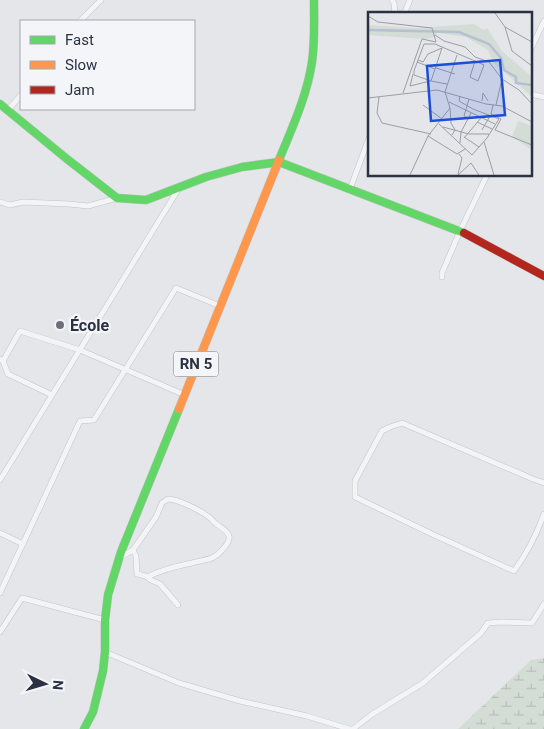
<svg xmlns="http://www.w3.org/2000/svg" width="544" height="729" font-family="Roboto,sans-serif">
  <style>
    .wetland { fill: url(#wetland-marsh) }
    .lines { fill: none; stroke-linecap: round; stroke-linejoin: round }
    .street-casing { stroke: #c3c4c7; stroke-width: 6 }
    .fast-casing { stroke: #c3c4c7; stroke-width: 9 }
    .slow-casing { stroke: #c3c4c7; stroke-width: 9 }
    .jam-casing { stroke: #c3c4c7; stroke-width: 9 }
    .street { stroke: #f4f4f6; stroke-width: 5 }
    .fast { stroke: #63d668; stroke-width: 8 }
    .slow { stroke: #ff974d; stroke-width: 8 }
    .jam { stroke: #b3261e; stroke-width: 8 }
    .poi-dot { fill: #6c707d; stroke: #f3f5f8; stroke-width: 2 }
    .labels { text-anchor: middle; stroke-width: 4.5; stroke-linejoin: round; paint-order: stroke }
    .shield { fill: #f3f5f8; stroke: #676c79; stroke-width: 1 }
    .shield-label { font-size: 15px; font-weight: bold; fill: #2b3143 }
    .poi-label { font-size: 16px; font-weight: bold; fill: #2b3143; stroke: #f3f5f8; text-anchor: start }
    .inset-river { fill: none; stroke: #b5c0d3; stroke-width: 2.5 }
    .inset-road { fill: none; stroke: #9b9ea7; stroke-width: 1 }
    .view { fill: #1d4ed8; fill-opacity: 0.15; stroke: #1d4ed8; stroke-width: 2.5 }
    .inset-edge { fill: none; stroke: #2b3143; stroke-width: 2.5 }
  </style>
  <defs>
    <pattern id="wetland-marsh" width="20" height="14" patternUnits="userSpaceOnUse" patternTransform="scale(1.25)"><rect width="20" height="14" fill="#d4ddd5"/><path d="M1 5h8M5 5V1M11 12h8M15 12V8" fill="none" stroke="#b6beb8"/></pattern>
  </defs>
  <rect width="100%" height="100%" fill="#e5e6e9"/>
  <!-- wetland -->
  <path class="wetland" d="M544,658V729H458L531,660Z"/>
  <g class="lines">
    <defs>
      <g id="street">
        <path d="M392,0L394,3L395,14"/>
        <path d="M404,14L410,0"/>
        <path d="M80,21L101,0"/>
        <path d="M530,51L544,21"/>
        <path d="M530,94L544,97"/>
        <path d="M8,110L21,95"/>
        <path d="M350,189L369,138"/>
        <path d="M0,202L10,205L23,202L69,204L88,206L117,198"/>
        <path d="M442,277V273L460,231L487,175"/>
        <path d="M0,359L3,361L8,374L52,395"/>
        <path d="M3,361L20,331L80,350L185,395"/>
        <path d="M0,480L179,188"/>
        <path d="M544,483L533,479L402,423L390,427L382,431L355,481V497L434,535L514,571C528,552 536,536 544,514"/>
        <path d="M0,533L23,544"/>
        <path d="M133,550L156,517L162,503L168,499C178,499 207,513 213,521C217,526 227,529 229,536C231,542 219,554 214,557C208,560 199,561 192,563C177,566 161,570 147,577"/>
        <path d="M119,558L133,550L136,556L137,574L146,576L151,580L160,584L178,605"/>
        <path d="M0,593L80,421L94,420L176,288L220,306"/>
        <path d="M0,632L22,598L105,620"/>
        <path d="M105,652L179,683L240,701L307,716L349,729"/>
        <path d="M353,729L371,715L423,683L481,633L488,623L502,622L532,623L544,604"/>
      </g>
      <g id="fast">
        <path d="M0,104L67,159L117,198L146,200L206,177L242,167L279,162L464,233"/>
        <path d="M279,160C292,128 307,96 312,62C315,42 314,20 314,0"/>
        <path d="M84,729L93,712L103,671L105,652V620L108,595L121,552L179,409"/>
      </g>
      <path id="slow" d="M179,409L279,160"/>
      <path id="jam" d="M464,233L544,276"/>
    </defs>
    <!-- street casing -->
    <use href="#street" class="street-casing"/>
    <!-- fast casing -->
    <use href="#fast" class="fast-casing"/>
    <!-- slow casing -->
    <use href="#slow" class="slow-casing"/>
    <!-- jam casing -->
    <use href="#jam" class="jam-casing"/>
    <!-- street -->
    <use href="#street" class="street"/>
    <!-- fast -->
    <use href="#fast" class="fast"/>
    <!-- slow -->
    <use href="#slow" class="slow"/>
    <!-- jam -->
    <use href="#jam" class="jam"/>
  </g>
  <!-- markers -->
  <circle class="poi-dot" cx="60" cy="325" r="5"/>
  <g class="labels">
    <!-- shield labels -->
    <rect class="shield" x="173.5" y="351.5" width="45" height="25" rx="4"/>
    <g class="shield-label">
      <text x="196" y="369">RN 5</text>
    </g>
    <!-- poi labels -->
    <g class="poi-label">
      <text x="70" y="331">École</text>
    </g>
  </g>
  <!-- overview -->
  <g transform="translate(368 12)">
    <rect width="164" height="164" fill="#e5e6e9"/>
    <path d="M150,109L164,114V138L144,125Z" fill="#d4ddd5"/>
    <path d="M106,12L116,18L119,16L134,39L164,65V85L125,50L120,38L98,25L69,21L64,26L55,27L0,23V13L48,16Z" fill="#d4ddd5"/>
    <path class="inset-river" d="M0,18L91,20L121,32L133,46L136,58L148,65V71L164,73"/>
    <path class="inset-road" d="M127,1L137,15L144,39L164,54M0,4L10,10L64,16L68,30L54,27L35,81M137,15L164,30M67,23L76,29L97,35L107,45L121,50L134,67L151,78L164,92M74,36L63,69L79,72M50,48L56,32H67L107,49L102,65L110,69L116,53L107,49M49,50L67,57M68,56L87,62M45,62L42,74L62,69M63,69L46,63V59L50,48L55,50L60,42L74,36M11,85L9,101L14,111L63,122M0,86L69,78L118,92L134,94L164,110M114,89L115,81L120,89M81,90L127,112M55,93L74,107M125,93L123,102L133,107L127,118L164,133M128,93L134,67M82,96L83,111L87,118L84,123M100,106L96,104L101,87M109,110L124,117M71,112L104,143L119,126L131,107L105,97L91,89L92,84M75,115L101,122H121M114,118L122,104M60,124L89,142L97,137M96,125L111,135M96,126L113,106M116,130L126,163M92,131L93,120L103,101M90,162L94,146L91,142M42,163L60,124L82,96L77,80L89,43M90,163L103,151L111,163"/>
    <path class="view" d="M132,48L137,103L63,109L59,54Z"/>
    <rect width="164" height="164" class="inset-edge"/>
  </g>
  <!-- legend -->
  <rect x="20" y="20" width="175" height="90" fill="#f3f5f8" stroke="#a3a7b0"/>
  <rect x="30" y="36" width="25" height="8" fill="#63d668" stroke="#a3a7b0"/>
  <text x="65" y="45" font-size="15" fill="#2b3143">Fast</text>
  <rect x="30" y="61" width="25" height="8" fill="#ff974d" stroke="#a3a7b0"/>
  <text x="65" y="70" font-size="15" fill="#2b3143">Slow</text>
  <rect x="30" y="86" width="25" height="8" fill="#b3261e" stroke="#a3a7b0"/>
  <text x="65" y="95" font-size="15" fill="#2b3143">Jam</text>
  <!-- north arrow -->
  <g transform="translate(45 684) rotate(95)" stroke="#f3f5f8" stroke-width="4" paint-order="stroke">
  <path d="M0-4L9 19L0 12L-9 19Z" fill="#2b3143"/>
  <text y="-8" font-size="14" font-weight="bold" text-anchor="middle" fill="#2b3143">N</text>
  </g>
</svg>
